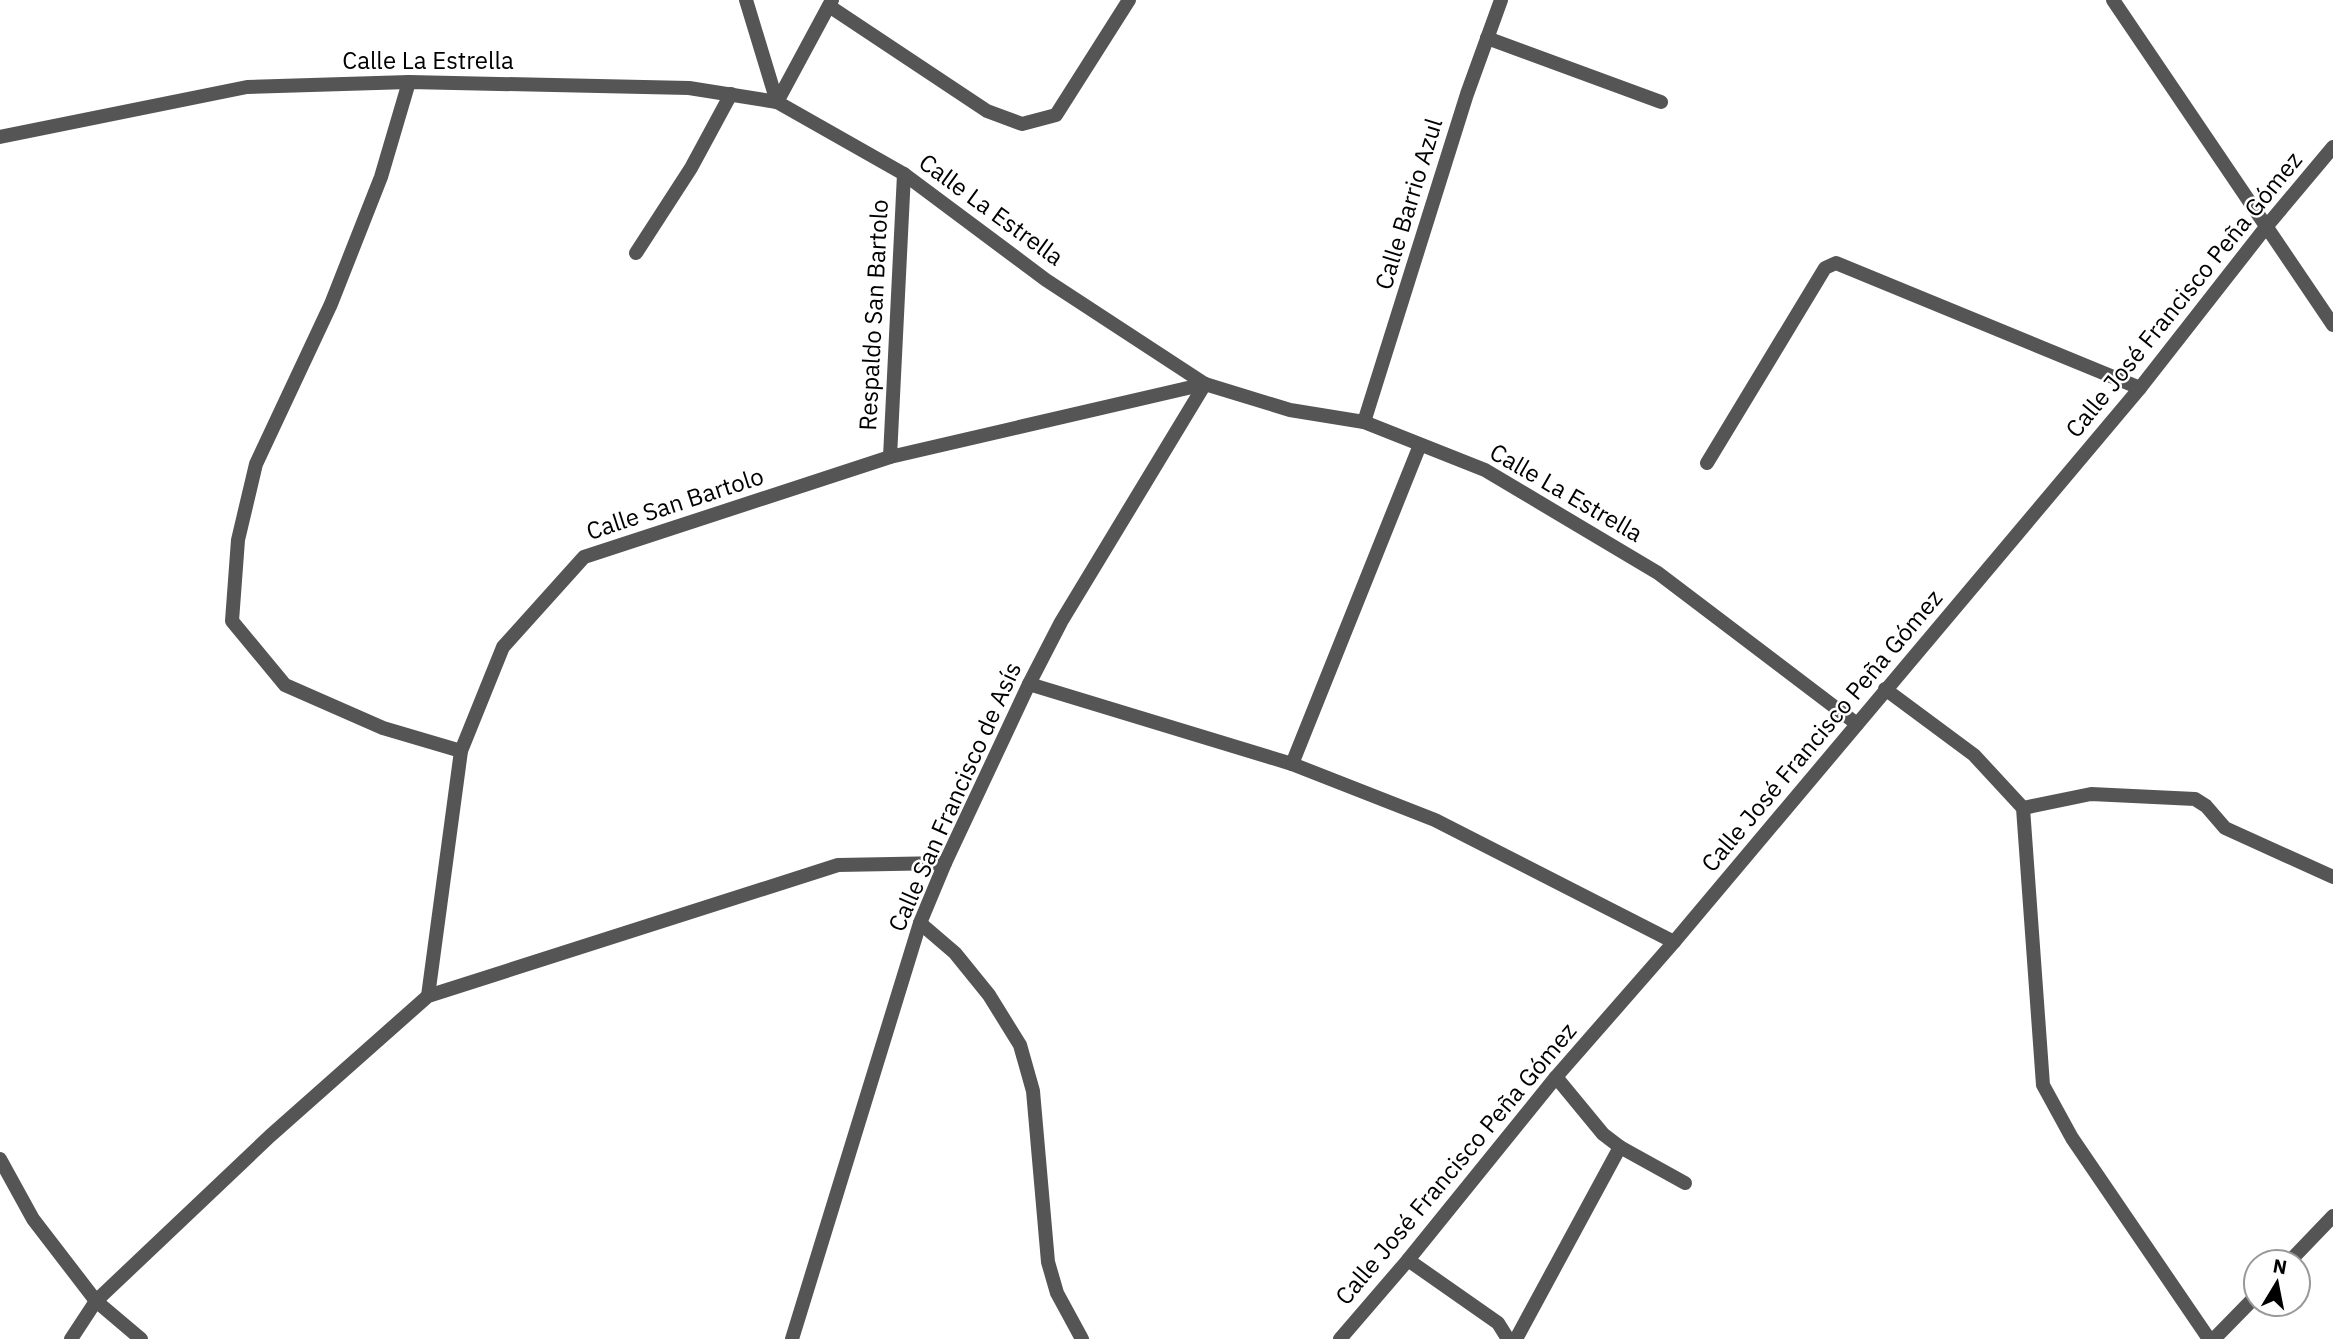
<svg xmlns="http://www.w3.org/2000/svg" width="2333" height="1339" font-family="'IBM Plex Sans',sans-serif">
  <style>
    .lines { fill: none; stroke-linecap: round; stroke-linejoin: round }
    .minor { stroke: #555; stroke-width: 14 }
    .tertiary { stroke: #555; stroke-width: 14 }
    .labels { text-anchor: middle; stroke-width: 5; stroke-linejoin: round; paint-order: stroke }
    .street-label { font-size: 24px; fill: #000; stroke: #fff }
  </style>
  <rect width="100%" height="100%" fill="#fff"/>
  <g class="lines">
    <!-- minor -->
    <g class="minor">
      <path d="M746,0L777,102"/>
      <path d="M829,6L987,111L1022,124L1056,115L1129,0"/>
      <path d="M1487,38L1661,102"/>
      <path d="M409,82L381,177L331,304L256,464L238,540L232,621L285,685L383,728L461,751"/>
      <path d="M777,102L832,0"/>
      <path d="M0,137L247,87L409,82L689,88L777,102L904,174L1046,280L1205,384L1290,410L1364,422L1485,470L1658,573L1857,724"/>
      <path d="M636,253L691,168L731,94"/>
      <path d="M1364,422L1467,94L1501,0"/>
      <path d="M890,457L904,174"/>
      <path d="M1707,463L1825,268L1836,263L2140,388"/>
      <path d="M1029,684L1292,764L1435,820L1674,942"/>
      <path d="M1885,689L1974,755L2023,808L2043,1085L2072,1138L2209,1339"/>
      <path d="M1292,764L1420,445"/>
      <path d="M2023,808L2091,794L2195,799L2206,806L2225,828L2333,877"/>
      <path d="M920,923L955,953L989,995L1020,1045L1033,1091L1048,1262L1057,1293L1082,1339"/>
      <path d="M428,996L461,751L503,647L584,557L890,457L1205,384"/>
      <path d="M1556,1077L1603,1134L1620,1147L1685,1183"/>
      <path d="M0,1159L33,1219L96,1301L141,1339"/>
      <path d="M1408,1260L1498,1323L1508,1339"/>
      <path d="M2289,1262L2333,1216"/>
      <path d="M71,1339L96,1301L270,1136L428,996L838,865L945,863"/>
      <path d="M792,1339L920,923L945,863L1029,684L1061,622L1205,384"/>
      <path d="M1340,1339L1408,1260L1556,1077L1674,942L2140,388L2266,227L2333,147"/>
      <path d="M1516,1339L1620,1147"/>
      <path d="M2214,1339L2256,1296"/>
    </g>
    <!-- tertiary -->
    <path class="tertiary" d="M2113,0L2333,325"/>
  </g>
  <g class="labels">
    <!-- street labels -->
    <g class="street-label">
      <text x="428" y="69">Calle La Estrella</text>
      <text transform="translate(1409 204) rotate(-73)" y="8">Calle Barrio Azul</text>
      <text transform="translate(991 210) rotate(36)" y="8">Calle La Estrella</text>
      <text transform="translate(2184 295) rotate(-51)" y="8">Calle José Francisco Peña Gómez</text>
      <text transform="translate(874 315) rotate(-87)" y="8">Respaldo San Bartolo</text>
      <text transform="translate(1566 493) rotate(30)" y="8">Calle La Estrella</text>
      <text transform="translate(675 504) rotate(-18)" y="8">Calle San Bartolo</text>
      <text transform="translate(1822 731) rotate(-50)" y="8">Calle José Francisco Peña Gómez</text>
      <text transform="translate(955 797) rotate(-66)" y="8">Calle San Francisco de Asís</text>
      <text transform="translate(1456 1164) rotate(-50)" y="8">Calle José Francisco Peña Gómez</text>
    </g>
  </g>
  <!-- north arrow -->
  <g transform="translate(2277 1283) rotate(10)"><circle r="33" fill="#ffffff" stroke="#999999" stroke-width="2"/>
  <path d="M0-5L12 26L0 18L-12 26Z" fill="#000000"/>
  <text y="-10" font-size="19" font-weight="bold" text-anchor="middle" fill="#000000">N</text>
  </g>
</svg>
